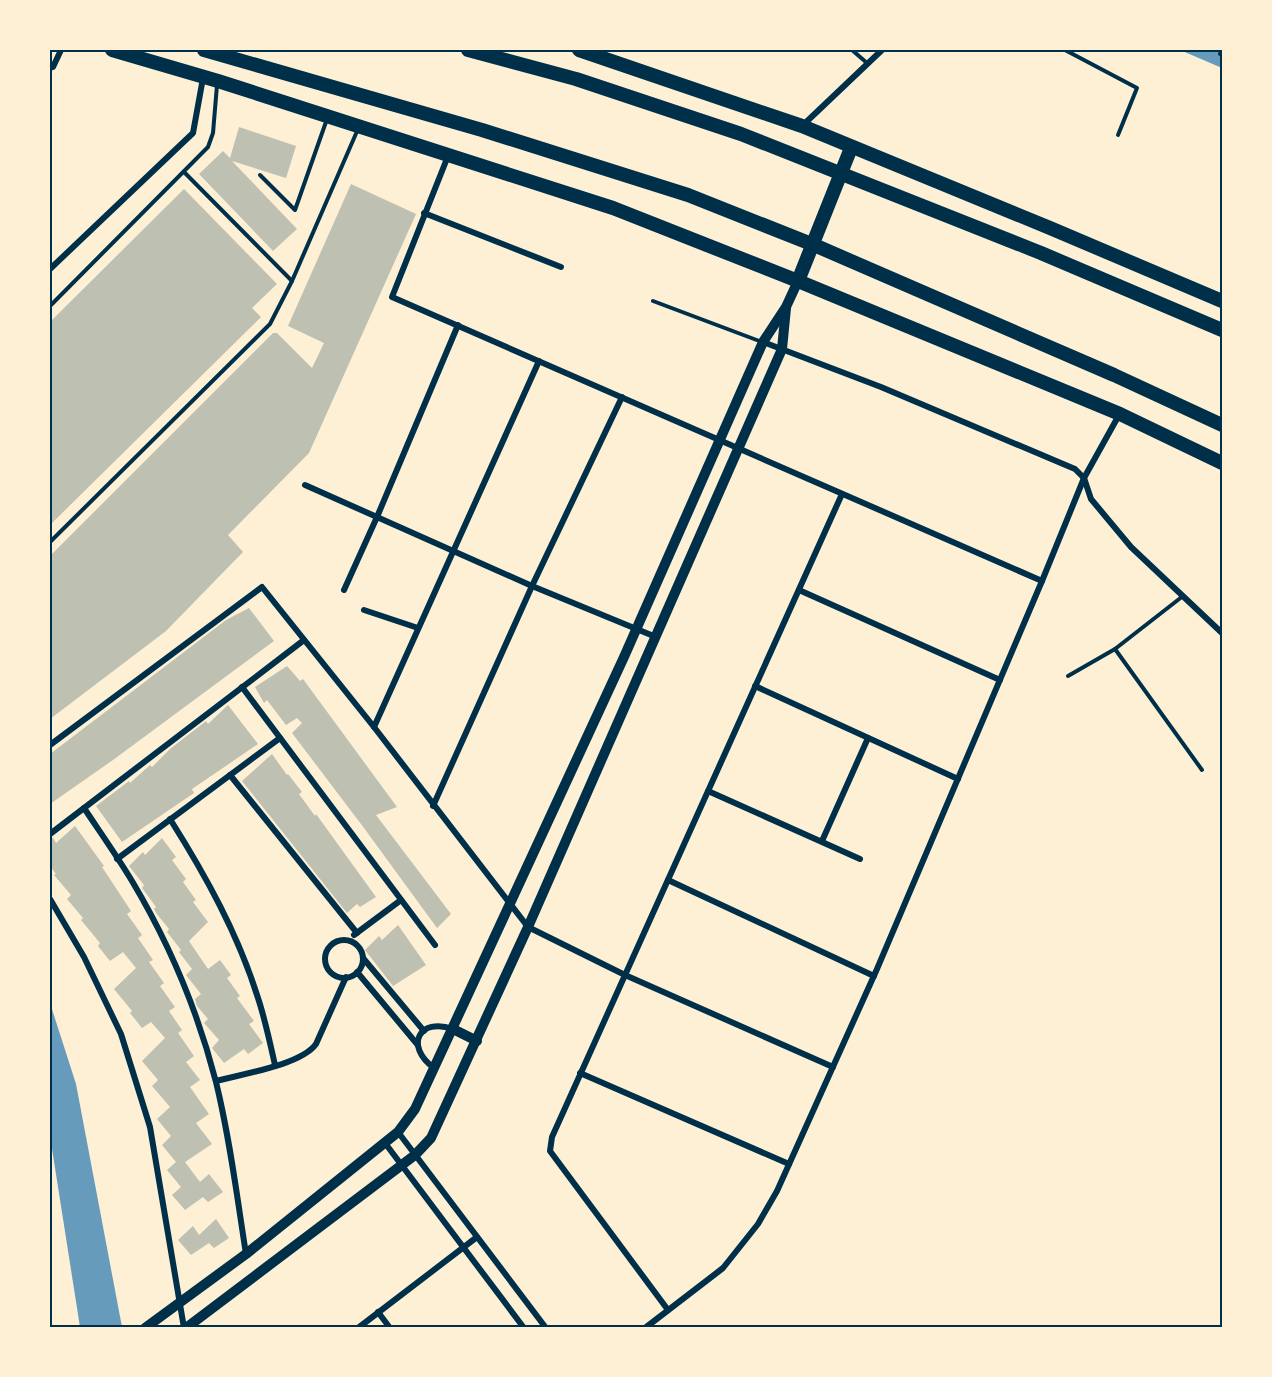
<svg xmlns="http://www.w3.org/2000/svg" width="1272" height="1377" font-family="Quicksand,sans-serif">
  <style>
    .water { fill: #669bbc }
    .building { fill: #bec0b2 }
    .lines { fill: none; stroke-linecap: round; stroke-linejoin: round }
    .service { stroke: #003049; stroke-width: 4 }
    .minor { stroke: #003049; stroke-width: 6 }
    .tertiary { stroke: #003049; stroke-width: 10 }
    .primary { stroke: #003049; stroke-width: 14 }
    .trunk { stroke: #003049; stroke-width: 14 }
    .neatline { fill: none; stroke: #003049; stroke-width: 2 }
  </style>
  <rect width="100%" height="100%" fill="#fdf0d5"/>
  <!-- water -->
  <g class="water">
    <path d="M1180,50H1222V68Z"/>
    <path d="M50,1003L76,1084L122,1327H80L50,1136Z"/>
  </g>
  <!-- building -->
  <g class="building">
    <path d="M239,127L296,146L286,178L232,161L297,229L273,251L199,174L223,151L230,158Z"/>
    <path d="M351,184L416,214L309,453L228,535L243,552L166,631L50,719V556L273,333H277L312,368L324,343L288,326Z"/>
    <path d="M184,189L277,284L252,308L261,317L50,525V322Z"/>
    <path d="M249,608L274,641L113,760L50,804V754L226,620Z"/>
    <path d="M287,666L300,681L303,679L397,807L376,815L451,914L437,928L364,828L292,733L302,723L297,718L286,725L267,700L264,703L255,687Z"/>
    <path d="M228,705L258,744L192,789L194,793L122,842L96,806L129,781L130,783L150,765L152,767L170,749L206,721L208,724Z"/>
    <path d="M272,754L287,775L288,774L302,792L299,794L315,816L316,814L376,897L360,907L357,904L347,913L242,781Z"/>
    <path d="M75,826L104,866L102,867L131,911L127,914L142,935L138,938L153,960L149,962L164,983L160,986L175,1007L169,1011L182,1030L178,1033L194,1056L186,1062L200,1080L190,1087L209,1114L196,1123L212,1144L185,1162L200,1182L209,1174L223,1192L208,1202L203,1197L185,1210L172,1195L181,1187L167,1170L176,1162L162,1145L171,1136L157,1119L170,1107L152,1086L158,1080L142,1061L165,1038L151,1022L142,1028L130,1013L132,1011L114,989L136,968L123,952L110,961L98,946L100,943L81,920L83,918L67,899L71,895L54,875L56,874L50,866V839L53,838L56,843Z"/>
    <path d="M162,838L176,857L172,860L186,879L183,882L196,900L193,902L208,922L189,941L208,969L220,960L231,975L227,978L240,996L237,998L254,1021L249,1024L263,1043L248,1054L244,1049L224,1063L212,1048L219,1040L204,1023L208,1019L197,1006L195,999L201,994L186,975L192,969L179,952L181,950L167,932L169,929L156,913L154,909L156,907L142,888L144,885L129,866L143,852L145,855Z"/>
    <path d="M398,925L426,965L393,986L365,950L379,936L382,940Z"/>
    <path d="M216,1219L229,1238L214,1248L209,1243L191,1255L178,1240L193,1226L199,1235Z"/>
  </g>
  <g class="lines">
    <!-- service -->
    <g class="service">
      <path d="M852,50L867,63"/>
      <path d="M1065,50L1137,88L1118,135"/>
      <path d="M1220,54L1222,50"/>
      <path d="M184,172L292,281"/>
      <path d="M260,175L295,210L327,119"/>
      <path d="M653,301L762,342"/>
      <path d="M50,306L208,147L213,133L217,85"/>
      <path d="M50,542L270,324L292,281L358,129"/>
      <path d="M1183,596L1115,649L1202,770"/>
      <path d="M1068,676L1115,649"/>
    </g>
    <!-- minor -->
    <g class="minor">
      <path d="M50,68L53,67L61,50"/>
      <path d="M802,126L882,50"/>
      <path d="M448,156L392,297L1042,581"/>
      <path d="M424,213L561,267"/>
      <path d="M50,269L193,133L203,78"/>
      <path d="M763,342L881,387L1075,469L1084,478L1091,499L1131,547L1222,633"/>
      <path d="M305,485L532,586L656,637"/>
      <path d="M344,590L377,517L458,325"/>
      <path d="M799,590L1000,680"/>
      <path d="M364,610L418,628"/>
      <path d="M755,686L958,779"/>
      <path d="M242,687L435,945"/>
      <path d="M374,727L539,361"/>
      <path d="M50,745L262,587L374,727L528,927L625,975L833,1067"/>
      <path d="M230,775L357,933"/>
      <path d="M708,791L860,859"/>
      <path d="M433,806L532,586L622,397"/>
      <path d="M84,808C100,832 117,856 132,881C169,943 198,1012 216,1082C230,1139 237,1197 246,1254"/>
      <path d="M170,819C206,876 238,934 258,998C265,1019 270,1043 275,1065"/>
      <path d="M50,834L304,640"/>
      <path d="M822,841L868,738"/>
      <path d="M117,859L280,738"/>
      <path d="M668,880L874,976"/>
      <path d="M50,899L84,957L121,1034L150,1127L184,1328"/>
      <path d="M354,935L401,900"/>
      <circle cx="344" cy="959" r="19"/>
      <path d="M363,958L424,1031"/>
      <path d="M357,972L417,1044"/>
      <path d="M434,1068C404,1046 419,1017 453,1029"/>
      <path d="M580,1073L789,1164"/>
      <path d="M216,1081C242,1074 301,1065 316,1044L346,977"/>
      <path d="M398,1132L546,1328"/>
      <path d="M385,1143L524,1328"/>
      <path d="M668,1310L550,1151L552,1137L842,494"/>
      <path d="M378,1312L390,1328"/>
      <path d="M358,1328L477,1237"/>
      <path d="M645,1328L723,1268L758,1224L777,1191L877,969L1042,581L1084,478L1119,415"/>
    </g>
    <!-- tertiary -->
    <g class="tertiary">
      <path d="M453,1029L477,1041"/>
      <path d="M145,1328L246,1254L398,1132L415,1109L624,657L763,342L786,307L798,281"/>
      <path d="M186,1328L415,1155L431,1138L528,927L782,349L786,308"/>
    </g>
    <!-- primary -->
    <g class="primary">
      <path d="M112,50L218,81L613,208L798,281L1120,414L1222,463"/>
      <path d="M579,50L802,126L1050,228L1222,301"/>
      <path d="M798,281L851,148"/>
    </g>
    <!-- trunk -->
    <g class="trunk">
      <path d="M204,50L482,130L688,195L814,245L1114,375L1222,425"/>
      <path d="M468,50L576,79L741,134L1041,253L1222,330"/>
    </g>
  </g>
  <!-- border -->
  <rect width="1272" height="1377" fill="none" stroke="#fdf0d5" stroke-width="102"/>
  <rect x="51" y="51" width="1170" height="1275" class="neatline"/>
</svg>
